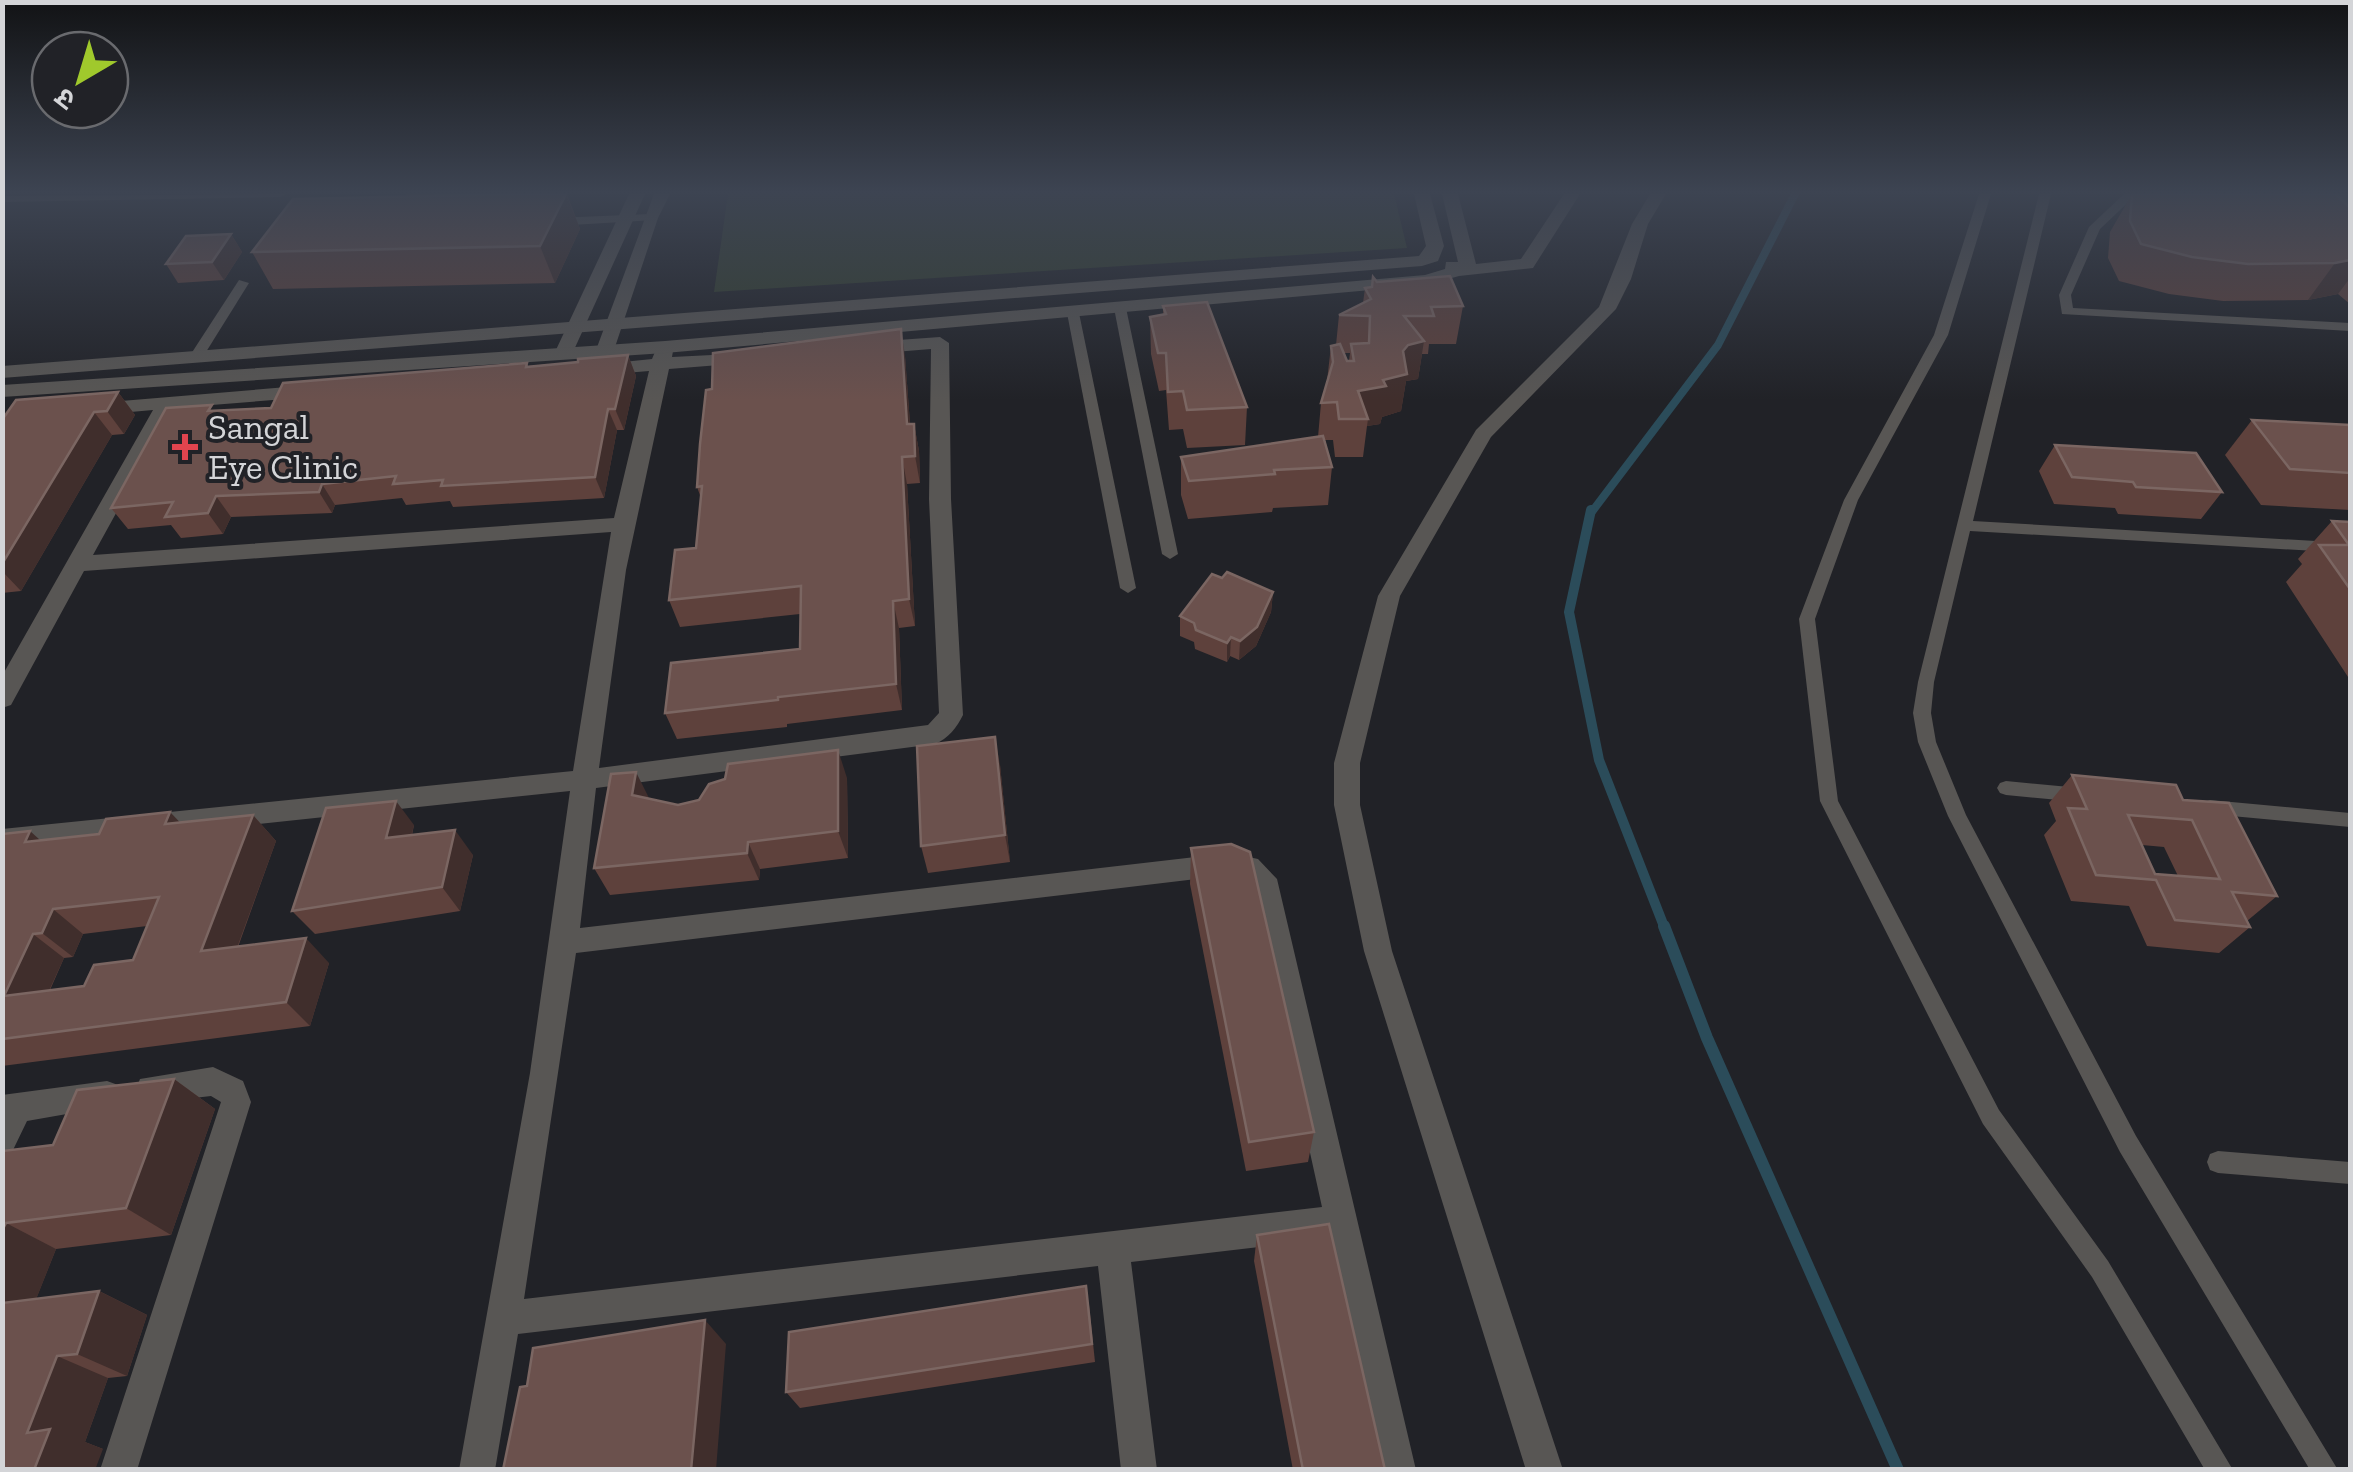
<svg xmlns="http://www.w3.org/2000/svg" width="2353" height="1472" font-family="'Zilla Slab','Noto Sans Devanagari',serif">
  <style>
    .green { fill: #333e2d }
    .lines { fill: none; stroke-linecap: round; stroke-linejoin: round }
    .stream-far2 { stroke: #2b4c5a; stroke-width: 8 }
    .stream-far1 { stroke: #2b4c5a; stroke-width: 10 }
    .stream { stroke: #2b4c5a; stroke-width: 12 }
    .service { fill: #585654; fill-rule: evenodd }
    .minor { fill: #585654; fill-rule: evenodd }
    .tertiary { fill: #585654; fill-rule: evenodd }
    .wall { fill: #5e413c; fill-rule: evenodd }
    .shaded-wall { fill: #402e2c }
    .building { fill: #6b514d; stroke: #7b6662; stroke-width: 2.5; fill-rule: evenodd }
    .health-dot { fill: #e0444e; stroke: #212227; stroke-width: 4 }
    .labels { text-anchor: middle; stroke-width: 8; stroke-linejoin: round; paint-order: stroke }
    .poi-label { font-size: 35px; fill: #d4d5d8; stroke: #212227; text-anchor: start }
  </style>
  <rect width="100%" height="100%" fill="#212227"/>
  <!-- green -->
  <path class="green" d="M728,194H1394L1407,248L714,292Z"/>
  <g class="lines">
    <!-- stream-far2 -->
    <path class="stream-far2" d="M1591,513L1718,345L1795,194"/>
    <!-- stream-far1 -->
    <path class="stream-far1" d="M1591,510L1569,612L1599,760L1665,929"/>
    <!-- stream -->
    <path class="stream" d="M1664,926L1707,1038L1898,1470"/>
    <!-- service -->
    <g class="service">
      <path d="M286,194L280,197L2,202V196Z"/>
      <path d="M1979,194H1991L1948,335L1858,500L1815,619L1838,801L1999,1110L2108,1261L2233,1470H2205L2092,1277L1983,1124L1820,801L1799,619L1844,500L1934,335Z"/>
      <path d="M2039,194H2051L1973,521L2350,543V553L1970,531L1934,682L1931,713L1936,742L1966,815L2136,1136L2338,1470H2310L2120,1152L1948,816L1918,742L1913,713L1918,682Z"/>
      <path d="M2124,194H2137L2100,229L2071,295L2073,308L2350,323V331L2062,314L2059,295L2089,227Z"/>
      <path d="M2338,194H2350V205L2346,204Z"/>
      <path d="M650,214L656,218L654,220L555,226L549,222L555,218Z"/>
      <path d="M239,280L249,283L201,360H191L189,357Z"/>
      <path d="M1120,304L1126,308L1178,554L1170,559L1162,554L1114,308Z"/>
      <path d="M1073,309L1079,313L1136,588L1128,593L1120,588L1067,313Z"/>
      <path d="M2006,781L2080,788L2086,790L2089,795L2086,800L2080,802L2006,795L2000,793L1997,788L2000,783Z"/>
      <path d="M2210,800L2350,813V827L2210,814L2204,812L2201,807L2204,802Z"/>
      <path d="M2218,1151L2350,1162V1184L2218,1173L2210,1170L2207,1162L2210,1154Z"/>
    </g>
    <!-- minor -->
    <g class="minor">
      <path d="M629,194H645L573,352L571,356H557L555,352Z"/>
      <path d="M654,194H670L658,218L614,350L612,354H598L596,350Z"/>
      <path d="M1650,194H1666L1648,224L1631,279L1616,309L1491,437L1400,596L1360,763V805L1392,951L1563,1470H1526L1364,951L1334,805V763L1378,596L1476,430L1599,307L1632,224Z"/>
      <path d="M940,337L949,343L951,499L963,715C957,727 948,739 935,744L596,788L580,928L1230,853L1258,859L1277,879L1416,1470H1380L1329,1239L1131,1262L1157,1470H1121L1098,1266L518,1334L495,1470H459L530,1073L570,791L2,851V829L573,771L611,532L84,571L11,705L2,708V676L153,410L97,415L87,409L97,403L311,385L321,391L311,397L174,408L93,555L614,518L649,371L601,375L591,369L594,365L652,359L657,347L664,345L673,351L672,357L752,353V361L745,363L669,369L626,570L599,768L928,725L939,713L929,499L931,349L870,354L861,348L870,342ZM1230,875L1251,885L1322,1207L524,1299L576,953Z"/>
      <path d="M213,1067L243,1081L251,1102L137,1470H100L221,1102L211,1096L151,1103L140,1099L136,1089L140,1079Z"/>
      <path d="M107,1081L118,1085L122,1095L118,1105L27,1121L13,1150L2,1154V1095Z"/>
    </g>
    <!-- tertiary -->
    <g class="tertiary">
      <path d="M1414,194H1430L1444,246L1438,261L1422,266L2,378V366L1419,256L1426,246Z"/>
      <path d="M1442,194H1458L1476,264L1521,259L1564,194H1580L1533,268L1459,276L1427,285L665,353L2,397V385L665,341L1425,275L1445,269L1446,262H1458Z"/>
    </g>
  </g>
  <!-- wall -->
  <g class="wall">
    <path d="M406,194H567L580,229L555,283L273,289L252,252L407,196Z"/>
    <path d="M2132,194L2350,208V304L2338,294L2308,300L2223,301L2169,294L2119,281L2108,258L2110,232Z"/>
    <path d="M231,234L242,252L224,280L178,283L166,264Z"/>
    <path d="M1377,282L1463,306L1456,344H1429L1428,354H1422L1418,379L1406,381L1401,411L1382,417L1380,424L1367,426L1363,457H1335L1333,440H1325L1332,467L1328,505L1273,508L1272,512L1188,519L1181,495V457L1318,437L1321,403L1327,381L1331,346L1336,345L1339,315L1363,303L1365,288L1372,287ZM1344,353H1350L1349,361H1347Z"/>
    <path d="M1163,306L1247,407L1245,445L1187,448L1183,429L1169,430L1166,390L1159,391L1151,354L1150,317L1163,315Z"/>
    <path d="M628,355L636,376L624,430H617L604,498L453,507L450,501L406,505L402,498L335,505L332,513L231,517L223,534L181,538L171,525L128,529L111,508L216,411L271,408L528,366L578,362Z"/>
    <path d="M905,356L910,424H914L919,451L920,483L907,484L915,626L899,628L902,710L787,724V727L677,739L665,713L800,649V614L680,627L669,600L696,548L701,498L697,487Z"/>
    <path d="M118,392L135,415L124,434L112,435L21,591L2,593V420Z"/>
    <path d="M2252,420L2350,425V510L2261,505L2225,455Z"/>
    <path d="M2055,445L2222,492L2201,519L2118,514L2115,508L2054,504L2039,471Z"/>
    <path d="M2332,521L2350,522V680L2286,582L2302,564L2298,559Z"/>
    <path d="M1273,592L1271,612L1256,646L1239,660L1230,656L1227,662L1195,649L1194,642L1180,636V616Z"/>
    <path d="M1000,765L1010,862L928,873L921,846Z"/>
    <path d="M2072,775L2183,800L2277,896L2247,921L2250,927L2219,953L2147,946L2129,906L2071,901L2044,835L2056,821L2049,803ZM2142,845L2164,847L2178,876L2155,874Z"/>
    <path d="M847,778L848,858L760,869L759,880L610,895L594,868L649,798L678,805Z"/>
    <path d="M253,815L276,841L238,947L329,963L310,1026L2,1066V834L41,840ZM147,926L133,960L84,986L50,990L64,958L73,957L83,934Z"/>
    <path d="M414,825L412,835L473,855L460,911L315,934L292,911Z"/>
    <path d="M1191,848L1314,1132L1308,1162L1246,1171L1190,884Z"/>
    <path d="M174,1079L215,1109L171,1235L56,1249L36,1299L99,1291L147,1315L127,1376L108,1378L85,1442L103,1449L2,1470V1151L53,1145Z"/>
    <path d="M1257,1235L1385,1470H1293L1254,1261Z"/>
    <path d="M1089,1305L1095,1362L800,1408L786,1392Z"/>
  </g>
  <!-- shaded-wall -->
  <g class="shaded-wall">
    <path d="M566,194L580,229L555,283L540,246Z"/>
    <path d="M231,234L242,252L224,280L212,262Z"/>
    <path d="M2350,260V278L2338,294L2308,300L2335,263Z"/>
    <path d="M901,329L905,356L912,451L907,424Z"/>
    <path d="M1424,341L1418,379L1406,381L1401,411L1382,417L1380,424L1367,426L1368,419L1358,391L1383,380L1408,345Z"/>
    <path d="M628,355L636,376L624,430L615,409Z"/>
    <path d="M118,392L135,415L124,434L107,411Z"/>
    <path d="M608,409L617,430L604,498L595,477Z"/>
    <path d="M94,412L112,435L21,591L2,571V564Z"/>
    <path d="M914,424L919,451L920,483L915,456Z"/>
    <path d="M902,457L907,484L915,626L909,599Z"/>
    <path d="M322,484L335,505L332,513L319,492Z"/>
    <path d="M216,496L231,517L223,534L208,513Z"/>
    <path d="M1273,592L1271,612L1256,646L1239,660L1240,641Z"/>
    <path d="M893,601L899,628L902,710L896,684Z"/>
    <path d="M1231,637L1230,656L1227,662V643Z"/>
    <path d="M995,737L1000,765L1010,862L1005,835Z"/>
    <path d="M838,750L847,778L848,858L838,831Z"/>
    <path d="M636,772L650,800L632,795Z"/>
    <path d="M396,801L414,825L405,862L386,838Z"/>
    <path d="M170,812L195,838L165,824Z"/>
    <path d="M253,815L276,841L227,975L201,951Z"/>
    <path d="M455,830L473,855L460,911L442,887Z"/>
    <path d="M30,831L59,857L25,842Z"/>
    <path d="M748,842L760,869L759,880L747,853Z"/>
    <path d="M53,909L83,934L73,957L42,933Z"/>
    <path d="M33,934L64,958L36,1019L4,996Z"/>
    <path d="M306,938L329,963L310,1026L286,1002Z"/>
    <path d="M174,1079L215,1109L171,1235L126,1208Z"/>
    <path d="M6,1223L56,1249L18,1345L2,1339V1231Z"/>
    <path d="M99,1291L147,1315L127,1376L77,1354Z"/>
    <path d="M705,1320L726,1344L716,1470H691Z"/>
    <path d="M57,1356L108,1378L85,1442L103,1449L95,1470H34L27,1433Z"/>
  </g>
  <!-- building -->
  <g class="building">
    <path d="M516,194H566L540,246L252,252L293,199Z"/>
    <path d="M2132,194H2336L2350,208V260L2335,263L2248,264L2192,257L2141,244L2130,221Z"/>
    <path d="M231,234L212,262L166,264L186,236Z"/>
    <path d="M1450,276L1463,306L1431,307L1434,316H1404L1424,341L1408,345L1403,351L1407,374L1383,380L1386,386L1358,391L1368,419H1339L1337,402L1321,403L1333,362L1331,346L1340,344L1347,361H1354L1351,344L1369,343L1370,316L1339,315L1371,299L1365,288L1372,287L1373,277L1377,282Z"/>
    <path d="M1207,302L1247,407L1187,410L1183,391L1168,392L1166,353H1158L1150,317L1166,314L1163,306Z"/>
    <path d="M901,329L907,424H914L915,456L902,457L909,599L893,601L896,684L778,697V700L665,713L671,663L800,649L801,586L669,600L675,550L696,548L702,486L697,487L700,444L706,390L712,389L713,353Z"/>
    <path d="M628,355L615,409H608L595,477L441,486L443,480L393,484L396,476L322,484L319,492L216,496L208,513L165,517L173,502L111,508L166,408L212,405L208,411L271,408L283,383L527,363L526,367L578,362V359Z"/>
    <path d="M118,392L107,411L94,412L2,564V420L16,400Z"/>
    <path d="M2252,420L2350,425V473L2290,469Z"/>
    <path d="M1323,436L1332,467L1274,470L1275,474L1189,481L1181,457Z"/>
    <path d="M2055,445L2196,453L2222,492L2136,487L2133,482L2072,477Z"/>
    <path d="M2332,521L2350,522V589L2319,545H2349Z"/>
    <path d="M1227,572L1273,592L1257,627L1240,641L1231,637L1227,643L1196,630L1194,623L1180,616L1212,574L1222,578Z"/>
    <path d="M995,737L1005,835L921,846L917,746Z"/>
    <path d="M838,750V831L748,842L747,853L594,868L611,774L636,772L632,795L678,805L699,800L709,784L725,779L728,764Z"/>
    <path d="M2072,775L2176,785L2183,800L2229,803L2277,896L2232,892L2250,927L2175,920L2156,880L2096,875L2068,808L2087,809ZM2128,815L2192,820L2220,879L2155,874Z"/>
    <path d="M396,801L386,838L455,830L442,887L292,911L326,808Z"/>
    <path d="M170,812L165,824L253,815L201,951L306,938L286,1002L2,1039V834L30,831L25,842L99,834L106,819ZM159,897L133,960L94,965L84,986L4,996L33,934L42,933L53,909Z"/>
    <path d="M1231,844L1250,852L1314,1132L1249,1142L1191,848Z"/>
    <path d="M174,1079L126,1208L6,1223L2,1231V1151L53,1145L77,1090Z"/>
    <path d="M1329,1224L1385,1470H1303L1257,1235Z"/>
    <path d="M1086,1286L1092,1344L786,1392L789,1332Z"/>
    <path d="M99,1291L77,1354L57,1356L27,1433L50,1429L34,1470H2V1303Z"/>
    <path d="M705,1320L691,1470H503L520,1387L527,1386L533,1348Z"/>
  </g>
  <!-- sky -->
  <linearGradient id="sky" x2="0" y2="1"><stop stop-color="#121315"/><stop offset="0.48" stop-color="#3d4452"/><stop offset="1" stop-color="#3d4452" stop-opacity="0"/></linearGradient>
  <rect width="2353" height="400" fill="url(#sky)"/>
  <!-- markers -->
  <path class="health-dot" d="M180 432h10v10h10v10h-10v10h-10v-10h-10v-10h10z"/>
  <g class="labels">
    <!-- poi labels -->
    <g class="poi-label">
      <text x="208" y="439">Sangal<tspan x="208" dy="40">Eye Clinic</tspan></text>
    </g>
  </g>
  <!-- border -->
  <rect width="2353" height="1472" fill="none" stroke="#d4d5d8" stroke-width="10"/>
  <!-- north arrow -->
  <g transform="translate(80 80) rotate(218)"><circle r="48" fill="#212227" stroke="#696a6e" stroke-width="2.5"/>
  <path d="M0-8L18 38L0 25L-18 38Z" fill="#a0c92c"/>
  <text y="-15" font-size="28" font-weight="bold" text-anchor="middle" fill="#d4d5d8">उ</text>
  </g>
</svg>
